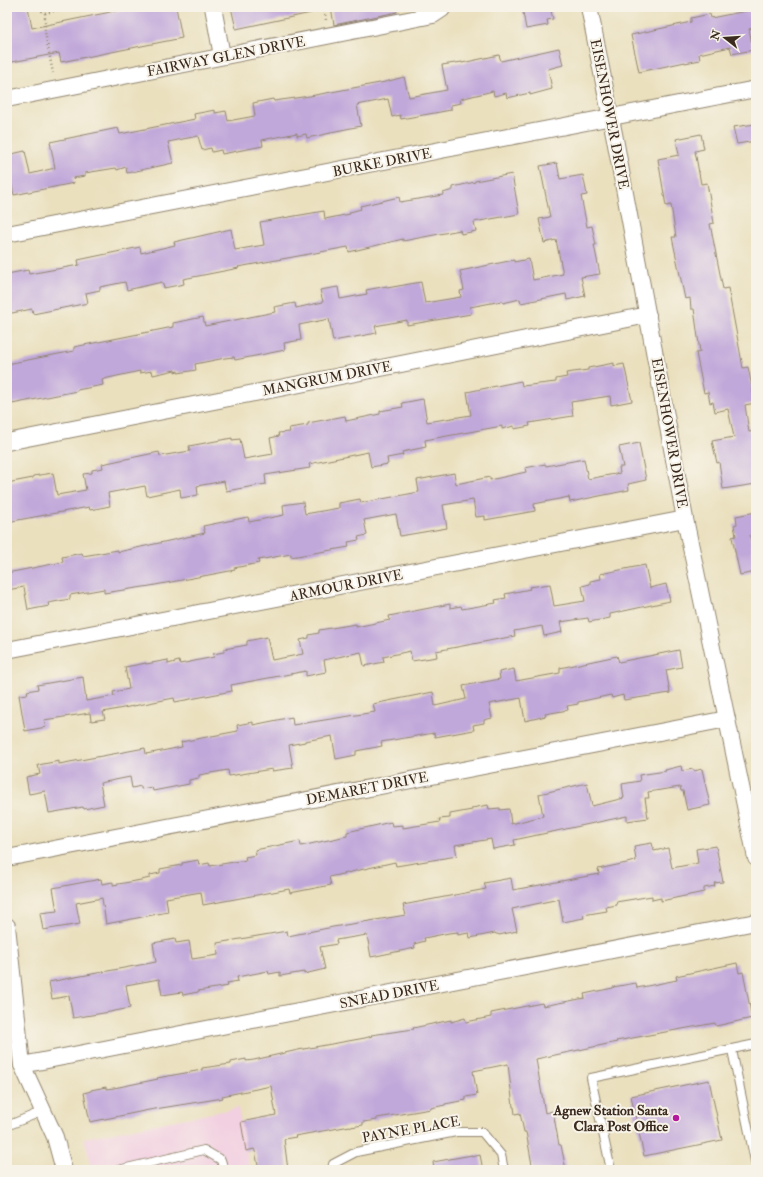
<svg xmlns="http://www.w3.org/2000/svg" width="763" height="1177" font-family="'IM FELL Double Pica',serif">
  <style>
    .built { fill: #f2cfe1 }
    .building { fill: #c1a8da }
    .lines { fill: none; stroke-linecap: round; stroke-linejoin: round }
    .lane-casing { stroke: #92856e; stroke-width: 10 }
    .street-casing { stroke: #92856e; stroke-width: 18 }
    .path { stroke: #92856e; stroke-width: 2.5; stroke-dasharray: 1 3; stroke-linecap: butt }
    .lane { stroke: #fff; stroke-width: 8 }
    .street { stroke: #fff; stroke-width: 16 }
    .poi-dot { fill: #b5179e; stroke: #f7f3e8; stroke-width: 1.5 }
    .labels { text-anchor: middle; stroke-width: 4; stroke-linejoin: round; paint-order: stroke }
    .street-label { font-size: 14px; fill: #3b2a1e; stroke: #f7f3e8 }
    .poi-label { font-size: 14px; font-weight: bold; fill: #3b2a1e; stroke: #f7f3e8; text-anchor: end }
  </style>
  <rect width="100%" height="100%" fill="#f7f3e8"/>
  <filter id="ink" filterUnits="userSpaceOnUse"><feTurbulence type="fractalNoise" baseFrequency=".025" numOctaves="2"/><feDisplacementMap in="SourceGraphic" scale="8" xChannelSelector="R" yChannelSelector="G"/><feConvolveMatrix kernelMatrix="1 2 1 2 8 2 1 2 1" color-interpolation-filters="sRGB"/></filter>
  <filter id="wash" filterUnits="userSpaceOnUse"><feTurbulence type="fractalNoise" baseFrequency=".012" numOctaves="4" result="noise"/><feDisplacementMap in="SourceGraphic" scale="16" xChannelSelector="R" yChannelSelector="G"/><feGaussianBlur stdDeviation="0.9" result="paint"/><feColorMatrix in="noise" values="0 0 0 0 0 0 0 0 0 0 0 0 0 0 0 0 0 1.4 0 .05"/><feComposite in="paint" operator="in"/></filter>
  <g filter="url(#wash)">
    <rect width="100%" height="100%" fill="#eae0be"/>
    <!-- built -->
    <path class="built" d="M238,1108L250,1170H93L84,1138Z"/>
    <g id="blocks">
      <!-- building -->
      <g class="building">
        <path d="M7,7H28L32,28L135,7H176L182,38L61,62L59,53L7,63Z"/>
        <path d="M231,7H310L311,13L236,29Z"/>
        <path d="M331,7H397V12L334,25Z"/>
        <path d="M522,7H550L553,19L547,20L548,25L526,29Z"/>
        <path d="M756,9V27L749,29L753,50L732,54L730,47L699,54L700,60L685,63V62L639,72L631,35L691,22V18L710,14L711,18Z"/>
        <path d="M559,48L563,65L548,69L552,89L530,95V93L507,98L506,93L494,96L493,91L460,99L461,103L451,105V110L401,119L400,115L392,117L388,99L357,105L361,126L331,132V133L307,138L306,134L297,136V133L262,140L263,146L222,154L221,150L212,152L211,148L202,150L198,136L168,142L173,163L127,173L126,167L117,170L116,168L85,173V176L73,178L74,183L14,195L7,164V155L25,151L30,174L55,168L50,142L118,128L120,134L195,119L194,114L215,110V113L226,111L228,121L255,116L253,103L273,99L274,101L310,96L385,82L404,77L409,97L447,90L442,65L462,62V63L499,55L501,61Z"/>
        <path d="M756,124V141L737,144L733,127Z"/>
        <path d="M701,134L704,149L695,151L701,184L707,183L714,223L710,224L723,289L728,288L743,368L748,367L755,403L745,405L749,432L756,431V484L723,489L719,462L717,463L712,441L734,437L728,409L715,412L713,402L710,403L708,392L704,393L696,353L700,352L694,309H691L690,298L685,299L672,237H676L671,205L666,206L658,159L679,155L676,139Z"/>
        <path d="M557,163L560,179L583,175L587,195L581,196L587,227L592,226L596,245H594L600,274L581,277L585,296L567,300L566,294L521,303L520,299L503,303L502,301L470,307L471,314L407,325V320L375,326L377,333L333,341L329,319L299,325L301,340L284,343L285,350L235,360L234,357L225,358L195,364L196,370L178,373V371L175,372V370L153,375L152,371L140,373V371L108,378L102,380L103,385L77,390V391L7,405V364L74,351V347L173,327V323L203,317L205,326L275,312L274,307L295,303L296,308L323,302L320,290L338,287L340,299L367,294L366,290L387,286V288L421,282L425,303L461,297L460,291L464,290L460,271L514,260V262L529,259L533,280L563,274L556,240L544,243L539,219L550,217L540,166Z"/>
        <path d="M512,174L519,214L474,222L476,231L461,234L460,230L403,241V239L349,252L348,247L238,267L239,268L183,279L184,284L164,288L162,282L127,290L125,282L100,287V290L86,293L88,303L33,314L32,309L7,314V274L28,270L29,274L79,265L78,260L140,247L141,253L175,245L174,242L231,229L235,250L264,245L260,222L324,211L325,219L350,214V212L361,209L360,206L399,197L400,202L443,195V193L453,190V187L475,182V181Z"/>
        <path d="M614,363V366L624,364L632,401L611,405L610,396L571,402L573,416L529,423L530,426L514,429V426L502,429V426L425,440L426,447L402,452L403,455L387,458L388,464L371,467L368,452L309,464L310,468L265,475L266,484L226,491L224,481L197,486L198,495L181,498L180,489L147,496L145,486L108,493L110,506L90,510L89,507L7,522V483L33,478V476L53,473L57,495L86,490L83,474L92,473V470L103,468L102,464L159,452L160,456L190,451L189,446L232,438V440L240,439L244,459L273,454L270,438L279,436L278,433L290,432L289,428L308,425V423L345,416L346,421L380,414V411L403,407L402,403L423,399L427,422L471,415L467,392L521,381L522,386L556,382V379L567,377L566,373L588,370V368Z"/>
        <path d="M639,443L646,480L628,484L629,490L570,502L569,497L534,504L535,511L485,520V516L476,517L473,500L443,505L447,528L400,536L396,514L364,520L367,535L358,537L359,540L348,542L349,547L291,557V554L258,560L259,563L234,568L235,570L150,586L104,593V589L70,595V599L48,603L49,606L28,610L24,587L7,590V573L63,562L62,557L82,553L83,556L118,550V552L205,533L203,526L248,517L249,522L284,515L283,505L303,502L305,514L339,508V503L360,499L361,503L419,492L417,480L454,473L456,484L490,477V480L526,472L525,468L545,464L546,466L584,459L588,479L620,473L619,467H623L619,447Z"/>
        <path d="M756,512V534L750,535L756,572L740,575L732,537L736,536L734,525L737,524L736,516Z"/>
        <path d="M645,565L650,588L666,584L670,601L610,614V618L589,622L588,618L560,622L562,632L544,636L542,626L514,631L515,636L436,651L437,657L412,661L410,651L383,657L384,662L364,666L361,652L324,660L326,672L306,676V671L231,685L232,691L175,702L174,698L103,712L105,719L91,721L90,713L44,720L46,727L25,731L19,695L28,694L27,691L38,689L37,685L83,677L86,701L114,696L113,692L129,689L125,667L146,663V664L168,660V664L179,661L180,664L214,657L213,654L224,652V649L247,645V641L267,637L272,660L303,654L300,640L309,638V635L319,633V630L356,624V627L390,620L389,616L450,604V608L461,606L462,609L496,603L495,600L506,598L505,594L530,589L529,587L550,584L554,606L585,601L582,586L590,584V581L601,579L600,574Z"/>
        <path d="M679,650L682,667L666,670L670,693L624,700L623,695L612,698L611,695L578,702V704L567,706L568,710L545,714L546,716L525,721L521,698L489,704L492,718L484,720V723L473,725L474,730L435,737L434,733L381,742L382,746L356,751V755L336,759L332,736L305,741V742L289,745L293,768L272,771V769L229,776L228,770L199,775V778L189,780V784L153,791L152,787L141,789V786L132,788L130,777L100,783L104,805L84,809L83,807L49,813L45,791L29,794L26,777L40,774L38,765L59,761V764L145,748L146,754L182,747L181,742L238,731L237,725L253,722V725L292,717L293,725L375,712L373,704L433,692L435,706L466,699L463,686L500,679L499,672L514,669L516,681L560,673V668L617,656L619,662Z"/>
        <path d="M681,766L682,771L693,769L694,771L702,769L710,805L687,810L683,791H681L680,787L648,792L649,798H645L648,818L627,821V816L514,840L515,845L493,849L491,839L455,845L457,856L396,866L395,862L329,877L331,885L290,893L289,889L203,905L201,892L166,898L168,912L106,924L102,898L76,903L80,924L43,930L40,913L57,911L53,888L101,879L102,884L113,882V885L141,880L150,878V875L160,873V869L182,865V863L198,860L199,865L209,863L210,866L246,860L245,857L256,855L255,850L300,841L301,846L347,836V832L391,822L392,826L403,825V828L440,822L439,819L450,818V814L472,810V808L488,805L489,809L500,808V810L509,809L511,824L543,816L539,794L587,783L592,806L624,798L622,784L640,781L639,775L666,771L665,770Z"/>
        <path d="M652,843L654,851L668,848L672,868L698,863L696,849L716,846L723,882L714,883L715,886L704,888V892L661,901V898L652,900V896L616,902L617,905L606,907L607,911L583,915L584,918L563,922L559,899L512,909L517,931L499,935L498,934H496L495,933L470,938L469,933L458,935V932L449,933L424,938L425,941L414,944L415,948L371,957L367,935L336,940L337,944L320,947L325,969L304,974V972L280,976V972L269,974L268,971L237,977L238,981L227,983L228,986L198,991V992L183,995L182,992L162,995L159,979L126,985L130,1008L110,1012L73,1018L69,996L52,999L49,982L156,962L153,943L175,939L176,943L189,941L192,959L218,955L217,943L287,931L288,936L333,927L406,915L403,905L486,889L484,883L511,878L513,890L599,874L598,869L636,861L634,846Z"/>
        <path d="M737,963L739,973L743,972L752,1018L716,1026L715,1023L616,1041L617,1042L536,1059L545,1113L553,1111L559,1145H561L566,1170H533L526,1132H524L520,1113L515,1114L514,1107H513L508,1064L473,1071L477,1095L466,1097V1100L445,1104V1105L431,1108V1109L377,1118V1120L363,1122V1125L351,1127L350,1126L295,1136L296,1137L284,1139L288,1170H259L255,1151L254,1149L246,1151L241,1122L276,1115L271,1086L222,1096L223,1098L149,1110L90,1122L84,1093L91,1091V1090L106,1087V1089L114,1088L158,1079L157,1078L202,1070V1068L231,1064V1062L246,1059V1061L254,1060L298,1050L365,1038L372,1036L371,1035L414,1029L413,1028L451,1020V1022L465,1018L466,1022L491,1017V1013L542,1003L543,1006L585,998L584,994L613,988V987L636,983L637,988L677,980L676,976Z"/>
        <path d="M709,1080L722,1140L644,1156L631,1096Z"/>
        <path d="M472,1155V1157L480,1155L483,1170H434L433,1162Z"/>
      </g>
    </g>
  </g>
  <g filter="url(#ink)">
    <use href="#blocks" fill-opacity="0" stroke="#92856e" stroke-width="1"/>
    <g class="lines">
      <defs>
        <g id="lane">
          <path d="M732,1050L756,1166"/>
          <path d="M7,1126L43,1111"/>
          <path d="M118,1170L204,1150L221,1160L224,1170"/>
          <path d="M332,1170L333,1164L356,1152L456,1132H482L501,1155L504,1170"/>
          <path d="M611,1170L591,1078L756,1044"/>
        </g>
        <g id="street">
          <path d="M213,7L222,56"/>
          <path d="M589,7L615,139L685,519L756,858"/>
          <path d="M7,99L433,15L442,9L443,7"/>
          <path d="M7,234L756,89"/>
          <path d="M7,442L648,315"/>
          <path d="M7,650L685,519"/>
          <path d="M7,858L727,719"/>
          <path d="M7,926L22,1065L55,1137L64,1170"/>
          <path d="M22,1065L756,922"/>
        </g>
      </defs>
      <!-- lane casing -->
      <use href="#lane" class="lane-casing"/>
      <!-- street casing -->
      <use href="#street" class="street-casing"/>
      <!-- path -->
      <g class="path">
        <path d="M41,7L42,11L45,13V32L53,73"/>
        <path d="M324,7L326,20"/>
        <path d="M45,13L72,7"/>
      </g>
      <!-- lane -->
      <use href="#lane" class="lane"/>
      <!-- street -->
      <use href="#street" class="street"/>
    </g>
  </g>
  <!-- markers -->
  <circle class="poi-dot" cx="676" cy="1118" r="4"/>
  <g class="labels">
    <!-- street labels -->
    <g class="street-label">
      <text transform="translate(226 56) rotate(-11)" y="5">FAIRWAY GLEN DRIVE</text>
      <text transform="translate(610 114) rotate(79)" y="5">EISENHOWER DRIVE</text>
      <text transform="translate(382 162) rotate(-11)" y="5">BURKE DRIVE</text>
      <text transform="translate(327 378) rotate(-11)" y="5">MANGRUM DRIVE</text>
      <text transform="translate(670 433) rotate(80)" y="5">EISENHOWER DRIVE</text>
      <text transform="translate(346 585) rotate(-11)" y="5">ARMOUR DRIVE</text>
      <text transform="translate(367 788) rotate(-11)" y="5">DEMARET DRIVE</text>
      <text transform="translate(389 994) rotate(-11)" y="5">SNEAD DRIVE</text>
      <text transform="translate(411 1129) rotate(-10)" y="5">PAYNE PLACE</text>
    </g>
    <!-- poi labels -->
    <g class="poi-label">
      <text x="668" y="1115">Agnew Station Santa<tspan x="668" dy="16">Clara Post Office</tspan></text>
    </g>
  </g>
  <!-- margin -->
  <rect width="763" height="1177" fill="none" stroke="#f7f3e8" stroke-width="24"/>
  <!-- north arrow -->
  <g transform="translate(725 38) rotate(287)" stroke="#f7f3e8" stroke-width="3" paint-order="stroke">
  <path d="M0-3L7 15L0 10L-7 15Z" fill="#3b2a1e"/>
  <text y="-6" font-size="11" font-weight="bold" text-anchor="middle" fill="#3b2a1e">N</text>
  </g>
</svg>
